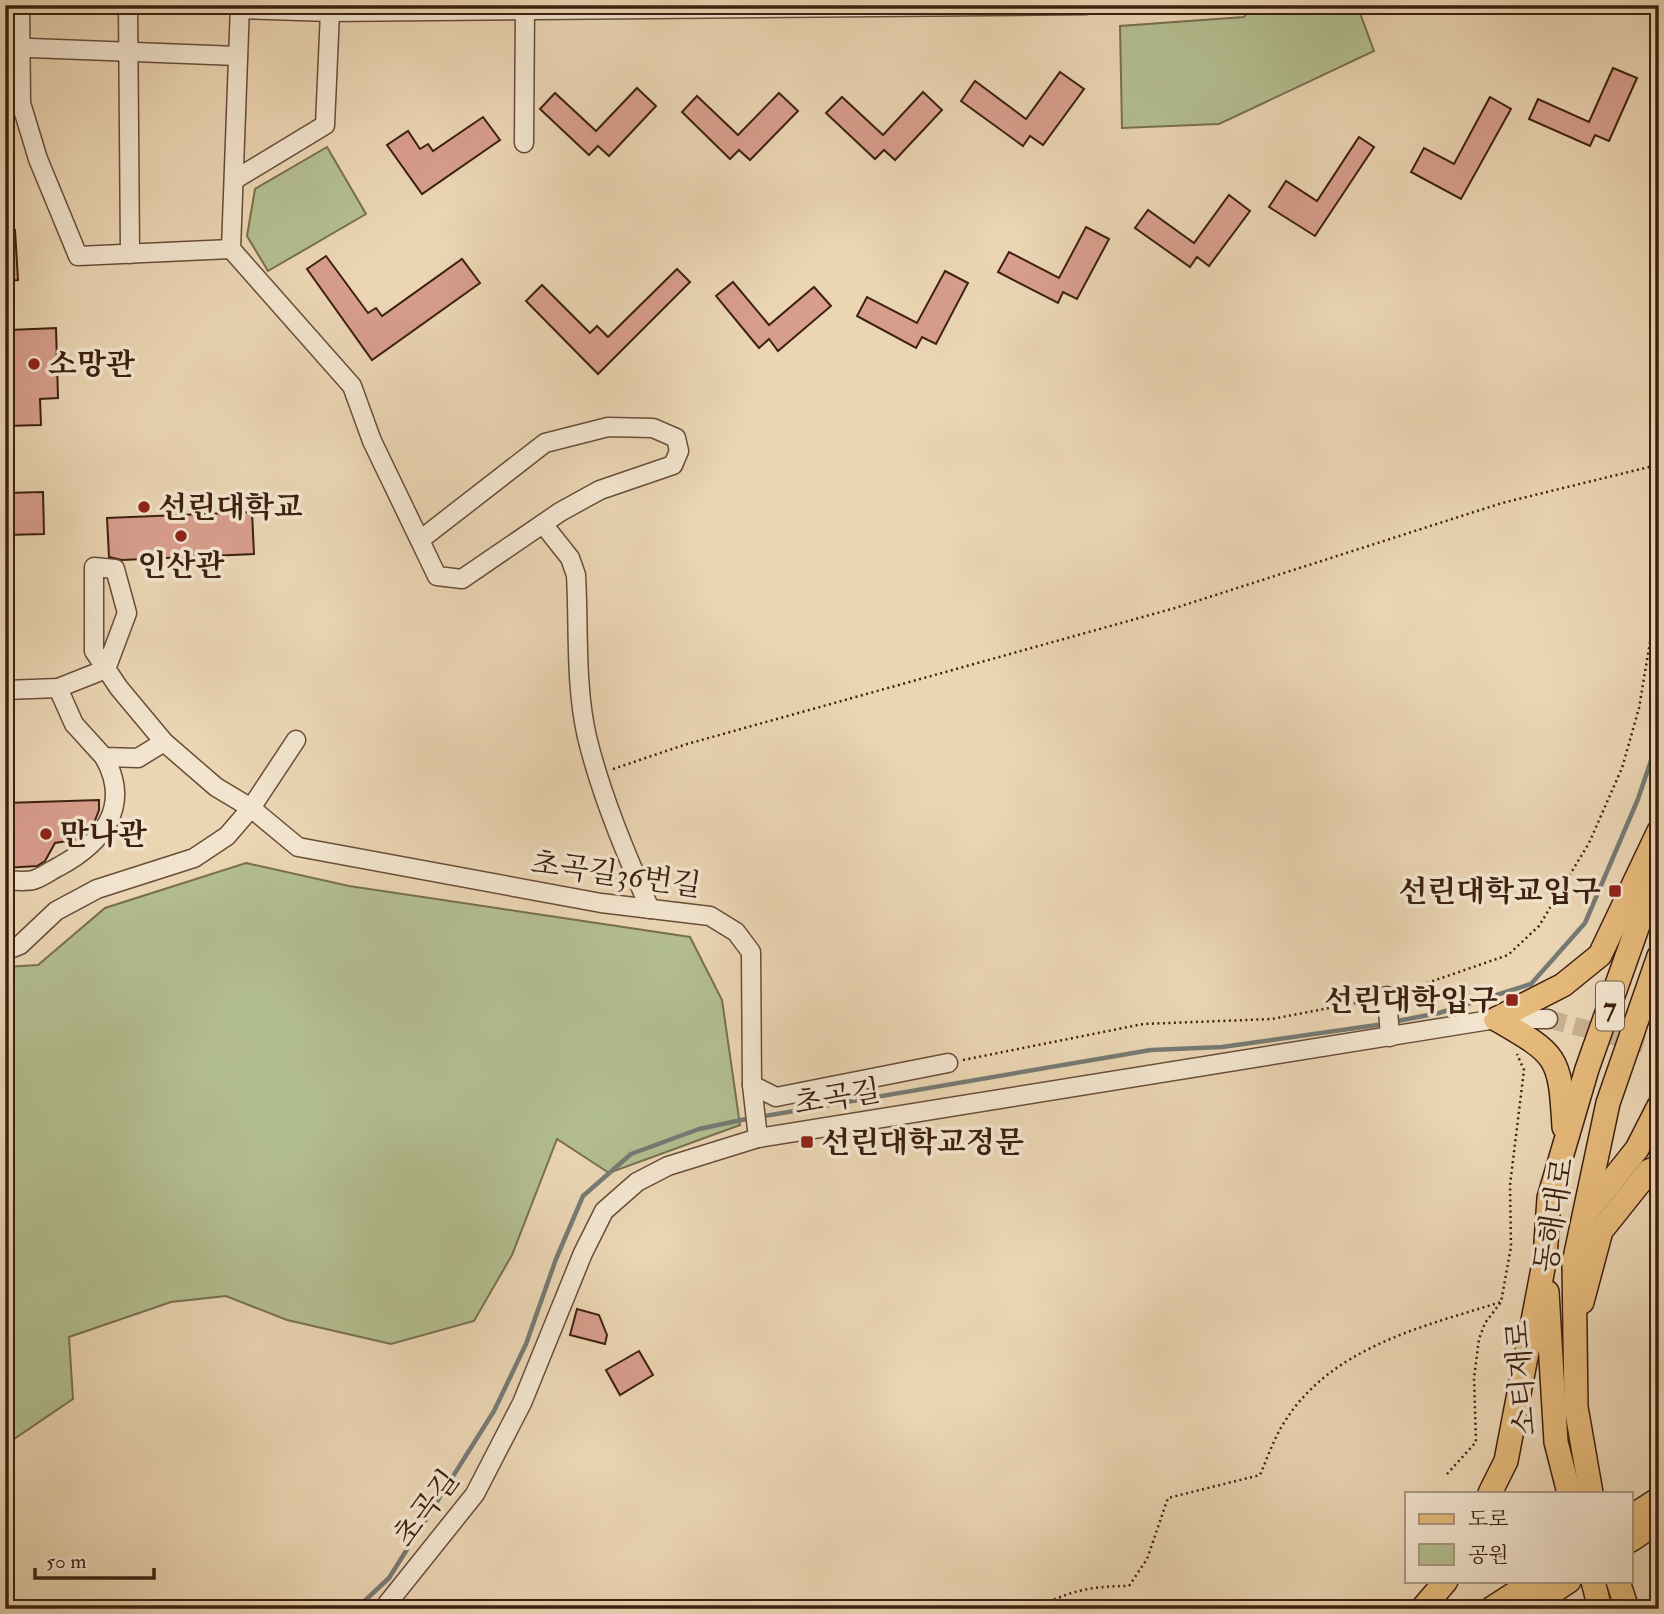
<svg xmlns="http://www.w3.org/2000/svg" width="1664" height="1614" font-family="'IM FELL Double Pica','Noto Serif KR',serif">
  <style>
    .green { fill: #b3be90; stroke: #786f50; stroke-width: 2 }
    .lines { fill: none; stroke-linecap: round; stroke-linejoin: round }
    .stream { stroke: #767a74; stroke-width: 4.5 }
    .building { fill: #d89e8d; stroke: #3d2010; stroke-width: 2 }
    .minor-tunnel { stroke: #c8b192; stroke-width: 18; stroke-dasharray: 18 9; stroke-linecap: butt }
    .minor-casing { stroke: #684d39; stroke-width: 21 }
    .major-casing { stroke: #3d2010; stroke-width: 26 }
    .path { stroke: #3d2010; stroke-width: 2.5; stroke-dasharray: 2 3.5; stroke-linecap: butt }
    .minor { stroke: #f2e4ce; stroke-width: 18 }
    .major { stroke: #e6ba7a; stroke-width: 23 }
    .poi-dot { fill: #8f2418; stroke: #f2e4ce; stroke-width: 2.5 }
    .labels { text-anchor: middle; stroke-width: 7; stroke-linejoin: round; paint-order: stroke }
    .shield { fill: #f2e4ce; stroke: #735b49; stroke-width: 2 }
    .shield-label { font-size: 28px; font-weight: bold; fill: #3d2010 }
    .poi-label { font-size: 30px; font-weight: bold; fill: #3d2010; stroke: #f2e4ce; text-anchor: start }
    .street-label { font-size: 30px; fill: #3d2010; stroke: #f2e4ce }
  </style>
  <rect width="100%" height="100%" fill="#ebd5b3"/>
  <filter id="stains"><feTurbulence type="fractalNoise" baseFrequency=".00286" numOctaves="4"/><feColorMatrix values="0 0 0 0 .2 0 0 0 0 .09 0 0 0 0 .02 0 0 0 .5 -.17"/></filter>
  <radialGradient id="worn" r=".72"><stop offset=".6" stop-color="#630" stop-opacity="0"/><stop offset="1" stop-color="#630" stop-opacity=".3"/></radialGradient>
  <!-- green -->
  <g class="green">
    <path d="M1253,5H1357L1374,51L1219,124L1122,128L1120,26L1244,17Z"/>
    <path d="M327,147L366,214L268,271L247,236L255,189Z"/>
    <path d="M246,863L349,886L690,937L722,1000L740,1125L609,1173L557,1139L512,1255L474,1321L391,1344L287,1320L226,1296L171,1302L69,1337L73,1399L5,1445V967L38,965L105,908Z"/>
  </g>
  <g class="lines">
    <!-- stream -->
    <g class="stream">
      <path d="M1392,1022L1439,1013L1531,984L1585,923L1638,799L1659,737"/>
      <path d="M759,1117L1151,1050L1222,1047L1384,1024"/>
      <path d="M356,1609L389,1578L494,1411L526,1344L556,1259L583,1196L631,1154L699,1129L751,1118"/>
    </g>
  </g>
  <!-- building -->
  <g class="building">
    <path d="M1613,68L1637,78L1609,141L1595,135L1590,146L1529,119L1538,99L1589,122Z"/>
    <path d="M1060,72L1084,89L1043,145L1030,136L1023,146L961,101L975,81L1026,119Z"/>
    <path d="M637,88L656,106L609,156L598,146L589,155L540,109L555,93L596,131Z"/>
    <path d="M923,92L942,110L895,160L884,150L875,159L826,113L842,97L883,135Z"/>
    <path d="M779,93L798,111L750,160L739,150L730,159L682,112L697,96L738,135Z"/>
    <path d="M1490,97L1511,109L1461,199L1411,172L1424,148L1454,164Z"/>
    <path d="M483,117L500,140L422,194L387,145L408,131L420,149L428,144L433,151Z"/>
    <path d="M1359,137L1374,147L1315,236L1269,207L1286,181L1317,201Z"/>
    <path d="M1229,195L1250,211L1209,266L1197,257L1190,267L1135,228L1148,210L1194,243Z"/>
    <path d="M1086,227L1109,239L1077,299L1063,292L1058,303L998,272L1009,252L1059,278Z"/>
    <path d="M5,230H15L18,280L5,281Z"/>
    <path d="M326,256L368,313L376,308L382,316L462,259L480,283L372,360L307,269Z"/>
    <path d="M677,269L690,282L598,374L526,301L542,285L590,333L597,326L608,337Z"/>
    <path d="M945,271L968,283L936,344L922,337L916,348L857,316L867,297L917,323Z"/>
    <path d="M733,282L769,325L814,287L831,306L778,351L769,339L759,348L716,296Z"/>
    <path d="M56,328L58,398L40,399L41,425L5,426V400H12L10,330Z"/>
    <path d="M43,492L44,534L5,535V493Z"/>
    <path d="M252,512L254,554L122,560L109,557L107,518Z"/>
    <path d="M99,800V810L94,823L79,839L55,843L45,861L37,866L5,868V803Z"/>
    <path d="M577,1309L599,1315L607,1335L605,1344L570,1335Z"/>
    <path d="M639,1351L653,1375L620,1395L606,1370Z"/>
  </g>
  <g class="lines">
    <!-- minor-tunnel -->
    <path class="minor-tunnel" d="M1548,1019L1659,1048"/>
    <defs>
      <g id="minor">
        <path d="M20,5L21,103L38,159L78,256L231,249"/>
        <path d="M128,5L130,254"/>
        <path d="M240,5L231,249L352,386L372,441L437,576L462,579L560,512L600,490L673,465L679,451L676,438L653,428L608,427L545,443L420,540"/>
        <path d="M240,9L330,12L1086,5"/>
        <path d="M5,47L238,56"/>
        <path d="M524,143L525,5"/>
        <path d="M234,180L325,125L330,12"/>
        <path d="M543,524L570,558L576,575C579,628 575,685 587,737C601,795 626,854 650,909"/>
        <path d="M58,688L74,724L104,757L138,758L164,742"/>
        <path d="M5,690L58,688L106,669L127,613L115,569L94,567V651L119,688L164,742L216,787L251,808L298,847L601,903L710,916L736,932L751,952L752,1085L758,1138"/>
        <path d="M5,881C14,880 25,882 33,880C41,878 50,871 58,867C103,843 132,806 104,757"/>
        <path d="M5,951L20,945L56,911L97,889L194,858L227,836L251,808L296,740"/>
        <path d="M1387,996L1390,1037"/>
        <path d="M752,1085L776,1097L948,1063"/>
        <path d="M383,1609L475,1494L522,1403L583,1253L604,1211L637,1182L668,1166L758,1138L1496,1019H1548"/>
      </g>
      <g id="major">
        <path d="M1496,1019L1563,985L1600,955L1659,831"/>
        <path d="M1496,1019C1558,1055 1560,1056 1564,1127"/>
        <path d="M1586,1213L1637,1149L1659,1106"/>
        <path d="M1547,1292L1556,1442L1569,1493"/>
        <path d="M1582,1302L1601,1231L1649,1171L1659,1167"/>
        <path d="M1490,1493L1506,1461L1545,1258L1549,1198L1587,1069L1659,866"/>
        <path d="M1591,1493L1576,1407L1574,1263L1608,1103L1659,956"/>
        <path d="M1631,1517L1659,1499"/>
        <path d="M1631,1540L1659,1521"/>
        <path d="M1593,1581L1600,1609"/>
        <path d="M1618,1581L1627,1609"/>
        <path d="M1422,1609L1446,1581"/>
        <path d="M1491,1609L1534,1581"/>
        <path d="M1527,1609L1569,1581"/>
      </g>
    </defs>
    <!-- minor casing -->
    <use href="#minor" class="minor-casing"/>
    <!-- major casing -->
    <use href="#major" class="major-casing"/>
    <!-- path -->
    <g class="path">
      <path d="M613,769L687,744L1175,608L1502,503L1649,467L1659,470"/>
      <path d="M1401,992L1508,955L1539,926L1589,843L1622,768L1639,708L1659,588"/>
      <path d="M963,1060L1143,1024L1272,1019L1371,1000"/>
      <path d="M1447,1474L1476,1442L1474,1378L1479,1339L1485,1323L1501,1302L1511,1247L1510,1185L1524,1070L1517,1054"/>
      <path d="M1034,1609C1069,1591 1090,1586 1129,1586L1147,1559L1168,1498L1260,1475C1267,1459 1273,1441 1282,1426C1328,1348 1421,1327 1501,1302"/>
    </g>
    <!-- minor -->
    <use href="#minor" class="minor"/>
    <!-- major -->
    <use href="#major" class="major"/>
  </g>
  <!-- markers -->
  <g class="poi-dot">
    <circle cx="34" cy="364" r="7"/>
    <circle cx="144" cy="507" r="7"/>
    <circle cx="181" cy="536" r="7"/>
    <circle cx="46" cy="834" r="7"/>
    <rect x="1608" y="884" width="14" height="14" rx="3.5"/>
    <rect x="1505" y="993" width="14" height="14" rx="3.5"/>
    <rect x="800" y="1135" width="14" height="14" rx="3.5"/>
  </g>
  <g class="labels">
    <!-- shield labels -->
    <rect class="shield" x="1596" y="981.5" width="28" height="49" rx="5"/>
    <g class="shield-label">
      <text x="1610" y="1016">7</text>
    </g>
    <!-- poi labels -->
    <g class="poi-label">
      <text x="48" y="374">소망관</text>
      <text x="158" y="517">선린대학교</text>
      <text x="181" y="575" text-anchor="middle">인산관</text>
      <text x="60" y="844">만나관</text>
      <text x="1601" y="901" text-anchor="end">선린대학교입구</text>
      <text x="1498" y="1010" text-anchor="end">선린대학입구</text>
      <text x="821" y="1152">선린대학교정문</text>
    </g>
    <!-- street labels -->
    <g class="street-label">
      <text transform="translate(616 874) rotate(8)" y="10">초곡길36번길</text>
      <text transform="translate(837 1097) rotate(-9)" y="10">초곡길</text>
      <text transform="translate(1554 1215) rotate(-81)" y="10">동해대로</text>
      <text transform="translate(1521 1378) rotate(-94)" y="10">소티재로</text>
      <text transform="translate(426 1508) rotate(-53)" y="10">초곡길</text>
    </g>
  </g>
  <!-- margin -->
  <rect width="1664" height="1614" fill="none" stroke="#ebd5b3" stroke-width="28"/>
  <rect x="7" y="7" width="1650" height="1600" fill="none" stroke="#3d2010" stroke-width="3.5"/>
  <rect x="14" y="14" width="1636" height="1586" fill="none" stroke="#3d2010" stroke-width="2"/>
  <!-- legend -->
  <rect x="1405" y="1492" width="228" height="91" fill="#f2e4ce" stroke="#aa9682" stroke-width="2"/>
  <rect x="1419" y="1514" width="35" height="10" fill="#e6ba7a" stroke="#aa9682" stroke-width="2"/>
  <text x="1468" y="1526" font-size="21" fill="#3d2010">도로</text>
  <rect x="1419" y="1544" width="35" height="21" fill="#b3be90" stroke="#aa9682" stroke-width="2"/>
  <text x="1468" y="1562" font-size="21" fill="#3d2010">공원</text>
  <!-- scale -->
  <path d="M35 1568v10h119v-10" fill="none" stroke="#3d2010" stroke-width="3.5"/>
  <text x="46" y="1568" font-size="21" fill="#3d2010" stroke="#f2e4ce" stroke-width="5" paint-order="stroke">50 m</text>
  <rect width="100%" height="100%" filter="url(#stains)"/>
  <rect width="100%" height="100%" fill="url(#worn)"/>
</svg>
